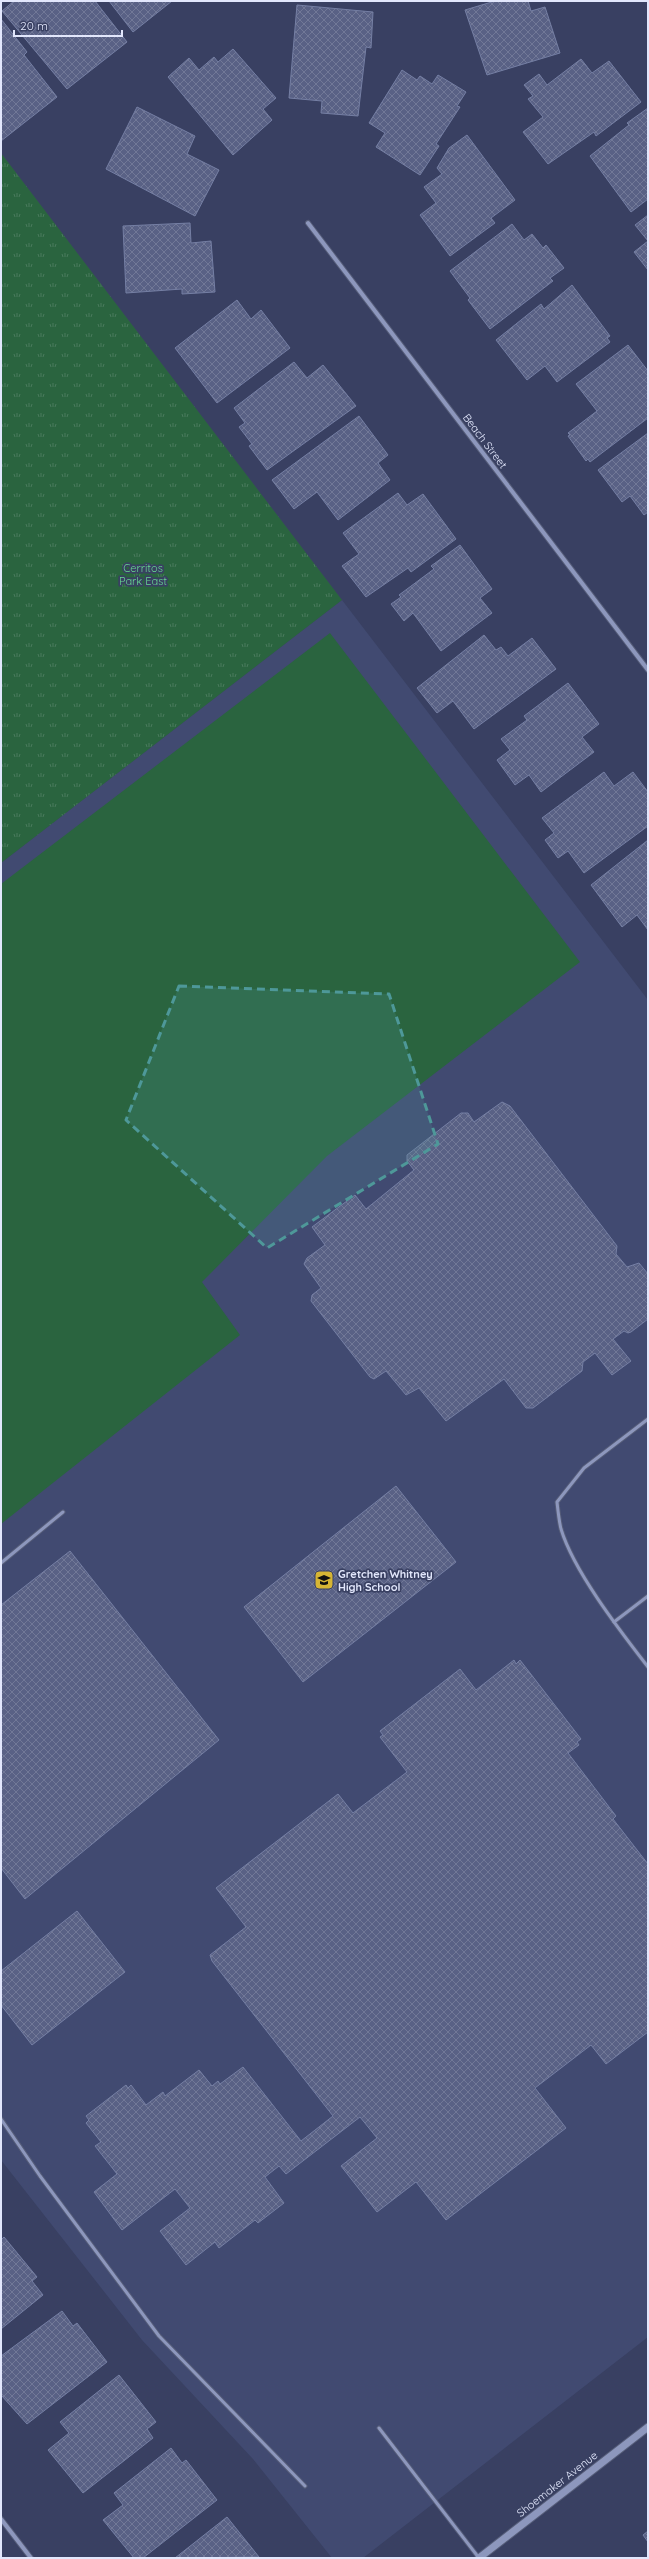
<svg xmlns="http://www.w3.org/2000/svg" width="649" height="2559" font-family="Quicksand,sans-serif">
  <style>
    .built { fill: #414a71 }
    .grass { fill: #2a643f }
    .park { fill: url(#park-tufts) }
    .building { fill: url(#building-cross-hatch); stroke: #757fa4 }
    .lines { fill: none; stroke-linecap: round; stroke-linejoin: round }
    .service-casing { stroke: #565d79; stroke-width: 5 }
    .minor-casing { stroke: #565d79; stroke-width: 6 }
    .tertiary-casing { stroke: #565d79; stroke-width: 9 }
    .service { stroke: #8d97bd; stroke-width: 3 }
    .minor { stroke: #8d97bd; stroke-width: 4 }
    .tertiary { stroke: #8d97bd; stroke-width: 7 }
    .marked { fill: #4e9899; fill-opacity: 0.2; stroke: #4e9899; stroke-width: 3; stroke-dasharray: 8 5; stroke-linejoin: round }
    .labels { text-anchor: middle; stroke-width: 3.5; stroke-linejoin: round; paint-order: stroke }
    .street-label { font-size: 11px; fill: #e2e7fc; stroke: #394062 }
    .park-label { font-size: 11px; fill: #67da91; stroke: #394062 }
    .poi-label { font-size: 11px; font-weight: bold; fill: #e2e7fc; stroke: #394062; text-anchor: start }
  </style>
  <defs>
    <pattern id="park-tufts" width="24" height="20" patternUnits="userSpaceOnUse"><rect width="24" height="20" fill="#2a643f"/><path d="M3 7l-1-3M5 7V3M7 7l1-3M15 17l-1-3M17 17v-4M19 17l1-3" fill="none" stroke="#497a5c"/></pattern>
    <pattern id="building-cross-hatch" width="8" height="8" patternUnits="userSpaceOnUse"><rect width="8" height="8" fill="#596185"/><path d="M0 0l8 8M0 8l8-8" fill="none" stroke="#717897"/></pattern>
  </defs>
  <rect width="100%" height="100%" fill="#394062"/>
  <!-- built -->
  <path class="built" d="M342,600L648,1000V2337L363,2558H332L253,2459L142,2340L1,2160V863Z"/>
  <!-- grass -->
  <path class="grass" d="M330,633L580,962L327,1156L202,1282L240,1335L1,1524V884Z"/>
  <!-- park -->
  <path class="park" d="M1,153L342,600L1,863Z"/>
  <!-- building -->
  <g class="building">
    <path d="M14,1H95L127,42L67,89L2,11Z"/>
    <path d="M109,1H172L133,32Z"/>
    <path d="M495,1H528L531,11L545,7L560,53L487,75L465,10Z"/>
    <path d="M297,5L373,12L371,48L366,47L358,116L321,113L322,101L289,98Z"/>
    <path d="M1,19L27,52L24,55L57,97L1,141Z"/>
    <path d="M233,49L276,98L263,109L272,120L233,155L168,77L189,58L199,70L214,57L218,62Z"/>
    <path d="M581,59L592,73L609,61L641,102L596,136L594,132L548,164L523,132L543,117L528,99L533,96L524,85L539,74L547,85Z"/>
    <path d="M402,70L417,80L420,76L432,84L438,75L466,92L457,106L460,107L436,144L439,146L420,175L376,147L385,133L369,123Z"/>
    <path d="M137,107L195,136L187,154L219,170L195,216L106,169Z"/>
    <path d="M648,108V199L631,212L590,156L629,125L627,123Z"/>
    <path d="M467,135L515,200L491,218L495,223L450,256L420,215L436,203L424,187L442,174L437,168L449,148Z"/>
    <path d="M648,215V241L635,225Z"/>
    <path d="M190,223L191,243L211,241L215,292L182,294V289L126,293L123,226Z"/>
    <path d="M512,224L524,240L532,234L543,248L546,245L564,268L550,278L553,281L490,329L468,300L470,298L450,271Z"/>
    <path d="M648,241V270L634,252Z"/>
    <path d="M572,285L610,336L607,338L610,342L557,382L545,366L527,380L496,340L541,304L544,309Z"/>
    <path d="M237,300L251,319L261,310L290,348L217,403L175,348Z"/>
    <path d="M628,345L648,371V418L590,462L588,459L586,461L568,436L570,435L568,433L597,411L576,384Z"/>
    <path d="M294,362L307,378L323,365L356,406L267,470L249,446L252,444L239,427L245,423L234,408Z"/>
    <path d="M359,416L388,455L378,463L390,480L338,520L317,492L294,509L272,480Z"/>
    <path d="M648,433V512L644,515L630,496L622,502L598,470Z"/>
    <path d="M398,493L407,505L423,494L456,539L411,572L408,568L366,597L342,566L359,554L343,533Z"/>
    <path d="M460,545L492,589L480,598L492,613L441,651L413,613L404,621L391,604L401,597L399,595L434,569L431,566Z"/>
    <path d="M484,635L496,650L501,647L508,656L532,638L556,669L474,729L453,701L437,713L417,688Z"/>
    <path d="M568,683L599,724L582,737L594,752L541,792L529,775L515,785L497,760L510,750L501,739L527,720L524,716Z"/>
    <path d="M604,772L614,786L633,772L648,792V826L584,873L568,851L558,858L545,840L554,833L542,818Z"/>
    <path d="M648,840V930L637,915L622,927L591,885Z"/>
    <path d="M502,1102L510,1106L617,1246L616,1254L627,1267L639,1263L648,1274V1319L631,1332L628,1333L624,1331L613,1339L631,1361L612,1375L595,1353L583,1362L582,1371L533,1408H526L504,1379L446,1421L419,1388L406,1395L386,1371L374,1379L370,1377L311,1301L312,1295L321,1288L304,1264L307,1258L325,1245L312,1227L355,1195L366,1209L414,1170L407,1161V1155L461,1113H468L474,1122Z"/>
    <path d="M396,1486L456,1562L303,1682L244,1607Z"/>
    <path d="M70,1551L219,1740L25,1899L1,1868V1605Z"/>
    <path d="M514,1660L516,1664L520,1660L581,1739L577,1742L579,1745L568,1753L616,1816L613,1819L648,1864V2032L606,2064L591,2045L535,2088L566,2128L446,2220L416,2182L377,2212L341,2166L377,2138L360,2117L286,2174L279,2166L265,2177L284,2203L258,2223L255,2220L219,2248L215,2242L186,2265L160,2231L190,2208L175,2189L122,2230L94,2192L117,2174L95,2146L101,2142L86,2123L89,2120L86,2116L126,2085L128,2088L131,2085L146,2105L163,2092L165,2096L199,2070L212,2086L218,2081L220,2084L243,2067L301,2141L333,2116L212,1961L210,1955L246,1927L216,1888L338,1794L353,1813L407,1772L380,1737L383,1735L380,1731L460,1669L476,1690Z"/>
    <path d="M77,1911L125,1972L32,2045L1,2005V1971Z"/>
    <path d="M4,2237L37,2277L32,2281L43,2295L1,2329V2240Z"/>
    <path d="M62,2311L73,2326L77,2323L107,2362L27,2424L1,2395V2356Z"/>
    <path d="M119,2375L156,2422L147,2429L153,2438L83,2493L48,2450L69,2433L60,2422Z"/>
    <path d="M171,2448L182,2463L186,2460L217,2500L143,2558H134L103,2520L123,2505L114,2493Z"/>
    <path d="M227,2517L259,2557L175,2558Z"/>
    <path d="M648,2531V2542L643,2535Z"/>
  </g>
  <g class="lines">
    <defs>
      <g id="service">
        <path d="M648,1419L584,1468L557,1502C558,1511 559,1521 561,1529C574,1572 621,1632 648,1667"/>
        <path d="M1,1563L63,1512"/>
        <path d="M614,1622L648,1596"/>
        <path d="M1,2119L40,2176L159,2336L305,2486"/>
        <path d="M379,2428L479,2558"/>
      </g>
      <g id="minor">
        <path d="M308,223L648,670"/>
        <path d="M1,2519L31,2558"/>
      </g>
      <path id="tertiary" d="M479,2558L648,2427"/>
    </defs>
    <!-- service casing -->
    <use href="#service" class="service-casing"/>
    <!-- minor casing -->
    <use href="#minor" class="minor-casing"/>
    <!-- tertiary casing -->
    <use href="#tertiary" class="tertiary-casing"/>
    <!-- service -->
    <use href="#service" class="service"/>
    <!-- minor -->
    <use href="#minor" class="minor"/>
    <!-- tertiary -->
    <use href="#tertiary" class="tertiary"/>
  </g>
  <!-- marked area -->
  <path class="marked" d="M179,986L389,994L438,1144L267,1248L126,1120Z"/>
  <!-- icons -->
  <defs>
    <symbol id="school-square" viewBox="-11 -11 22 22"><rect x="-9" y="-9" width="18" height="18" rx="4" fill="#d6b534" stroke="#394062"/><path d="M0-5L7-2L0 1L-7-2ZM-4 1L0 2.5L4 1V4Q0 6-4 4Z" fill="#111"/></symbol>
  </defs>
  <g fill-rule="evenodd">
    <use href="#school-square" x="313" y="1569" width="22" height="22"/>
  </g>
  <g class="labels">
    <!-- street labels -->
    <g class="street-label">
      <text transform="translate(485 441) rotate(53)" y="4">Beach Street</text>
      <text transform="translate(557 2484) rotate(-38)" y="4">Shoemaker Avenue</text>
    </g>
    <!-- park labels -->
    <g class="park-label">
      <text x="143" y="572">Cerritos<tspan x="143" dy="13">Park East</tspan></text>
    </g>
    <!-- poi labels -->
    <g class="poi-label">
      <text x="338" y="1578">Gretchen Whitney<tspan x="338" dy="13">High School</tspan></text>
    </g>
  </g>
  <!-- border -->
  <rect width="649" height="2559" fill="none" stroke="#e2e7fc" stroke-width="4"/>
  <!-- scale -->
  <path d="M14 30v6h108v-6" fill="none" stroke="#e2e7fc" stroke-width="2"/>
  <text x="20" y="30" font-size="12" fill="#e2e7fc" stroke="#394062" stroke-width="3" paint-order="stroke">20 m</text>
</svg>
